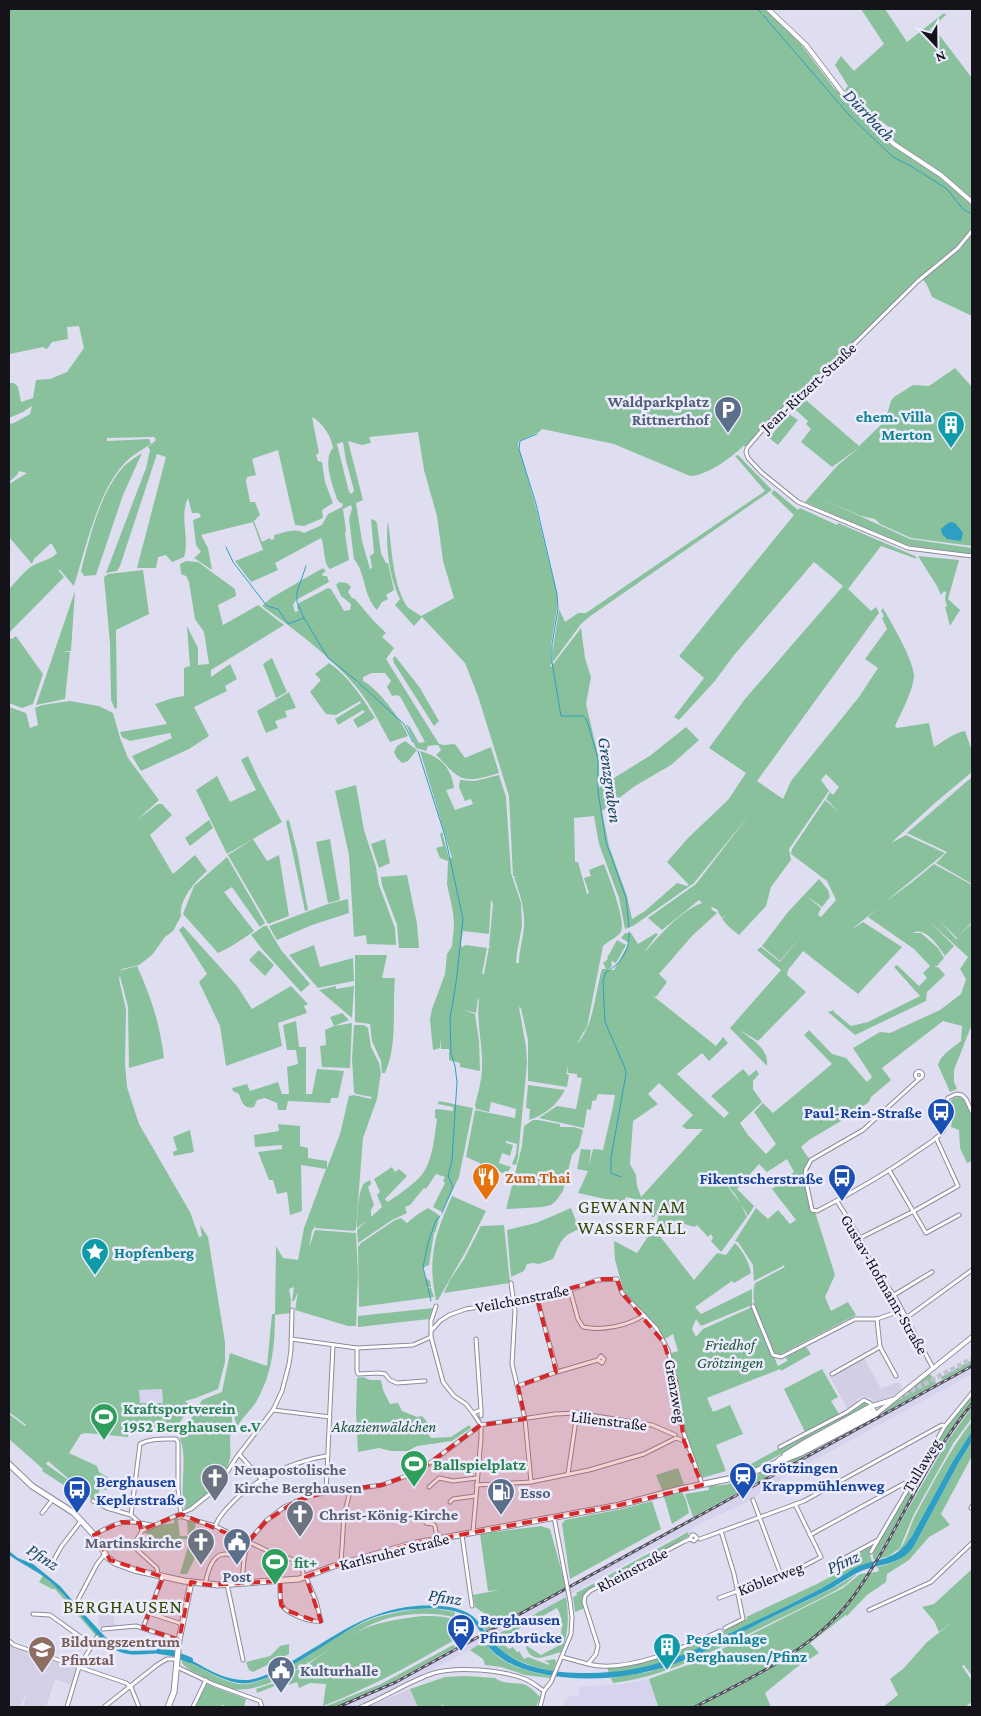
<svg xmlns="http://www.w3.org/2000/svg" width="981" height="1716" font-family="'Crimson Pro',serif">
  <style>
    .commercial { fill: #d2cfe5 }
    .built { fill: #d5d3ed }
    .education { fill: #d3cfe5 }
    .green { fill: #8ac19d; fill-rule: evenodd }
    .water { fill: #2d9fc4 }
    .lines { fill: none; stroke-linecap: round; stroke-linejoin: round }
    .stream { stroke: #2d9fc4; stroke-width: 1 }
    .river { stroke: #2d9fc4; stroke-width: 6 }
    .trunk-tunnel { stroke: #c1c0d1; stroke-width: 5; stroke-dasharray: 5 2.5; stroke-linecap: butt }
    .minor-casing { stroke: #8d8b9c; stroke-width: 5 }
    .tertiary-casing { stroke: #8d8b9c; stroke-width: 5.5 }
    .primary-casing { stroke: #8d8b9c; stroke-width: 7 }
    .trunk-casing { stroke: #8d8b9c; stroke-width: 7 }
    .minor { stroke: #fff; stroke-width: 3 }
    .tertiary { stroke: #fff; stroke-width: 4 }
    .primary { stroke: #fff; stroke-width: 5 }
    .trunk { stroke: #fff; stroke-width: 5 }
    .rail-casing { stroke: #55545e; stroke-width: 3 }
    .rail { stroke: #edebfe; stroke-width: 1; stroke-dasharray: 4; stroke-linecap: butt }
    .minor-bridge-casing { stroke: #8d8b9c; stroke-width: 5; stroke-linecap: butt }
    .minor-bridge { stroke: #fff; stroke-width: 3 }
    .marked { fill: #d62828; fill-opacity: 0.2; stroke: #d62828; stroke-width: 4; stroke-dasharray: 10 6; stroke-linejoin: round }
    .labels { text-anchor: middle; stroke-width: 5; stroke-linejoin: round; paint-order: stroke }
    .street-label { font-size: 16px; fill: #141319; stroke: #edebfe }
    .service-label { font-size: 16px; font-weight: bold; fill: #4e5e75; stroke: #edebfe; text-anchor: start }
    .culture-label { font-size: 16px; font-weight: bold; fill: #0d838f; stroke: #edebfe; text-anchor: start }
    .transit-label { font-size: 16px; font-weight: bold; fill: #164399; stroke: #edebfe; text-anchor: start }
    .food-label { font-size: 16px; font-weight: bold; fill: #c56008; stroke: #edebfe; text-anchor: start }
    .park-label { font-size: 16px; font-style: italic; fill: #195735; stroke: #edebfe }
    .leisure-label { font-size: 16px; font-weight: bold; fill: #27864d; stroke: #edebfe; text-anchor: start }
    .worship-label { font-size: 16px; font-weight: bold; fill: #5b616d; stroke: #edebfe; text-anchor: start }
    .education-label { font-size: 16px; font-weight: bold; fill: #785e54; stroke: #edebfe; text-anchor: start }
    .water-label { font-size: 18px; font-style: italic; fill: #184757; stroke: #edebfe }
    .neighbourhood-label { font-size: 18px; letter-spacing: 1px; fill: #314b00; stroke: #edebfe }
    .quarter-label { font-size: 19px; letter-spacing: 1px; fill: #314b00; stroke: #edebfe }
  </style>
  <rect width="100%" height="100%" fill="#dfdef1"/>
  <!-- commercial -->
  <g class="commercial">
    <path d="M864,1358L881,1389L894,1383H900L902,1389L886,1401L874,1403L871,1398L863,1397L857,1399L858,1402L848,1410L830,1377Z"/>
    <path d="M410,1689L418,1707H368Z"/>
  </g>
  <!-- built -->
  <g class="built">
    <path d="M972,1364V1374L786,1476L747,1502L695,1526L691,1530L665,1542L493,1637L489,1630L751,1484Z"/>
    <path d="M162,1389L163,1403H140L139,1390Z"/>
    <path d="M972,1402V1407L962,1419L928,1474L868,1577L691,1707L865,1576L940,1447Z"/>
    <path d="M478,1636L482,1643L479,1645L366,1704L359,1707H334L396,1680Z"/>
    <path d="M649,1679L658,1706L657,1707H564L563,1702L572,1695L579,1696V1687L625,1684Z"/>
  </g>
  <!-- education -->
  <g class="education">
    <path d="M100,1599L112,1602L115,1627L103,1628L99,1624Z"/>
    <path d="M9,1645L76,1669L71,1685L55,1679L46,1707H23L26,1695H25L20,1707H9Z"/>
  </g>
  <!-- green -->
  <g class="green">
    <path d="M9,9H765L800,43L834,88L875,126L886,138L892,129L867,111L845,90L848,86L835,65L841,56L854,71L884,44L861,9H885L907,42L944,13L946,15L927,32L934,28L972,78V316L932,297L927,285L921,277L854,342L769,420L746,446H743C733,457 706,476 690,476L614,444L542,429L539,432L519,441L518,445L535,504L557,594V609L551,644L552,663L550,666L551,667L581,628L585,658L591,677L586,704L599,759L598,788L651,755L686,727L699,740L671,765L635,786L602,811L609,846L627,896L632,919L645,911L677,883L687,886L689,885L667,862L688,838L728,800L746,773L709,748L745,699L843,586L814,562L735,654L714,682L679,720L674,717L704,678L679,656L794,515L771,493L774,490L798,510L800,508L837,525L838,523L915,556L917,559L881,546L848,589L871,611L876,607L879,613L757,781L783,799L791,781L859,697L878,668L865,659L887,629L882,618L884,616L881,611L883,608C892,624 912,657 914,675C914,689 901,713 895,726L897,728L929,723L934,747C944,741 954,733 965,731L972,751V772L936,802L891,843L906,835L945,853L885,902L911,883L934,864L972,885V922L957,938L939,920L956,939L972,923V1024L954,1070V1082L957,1089L950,1092L938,1065C941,1054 953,1048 961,1041L962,1026L943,1021L882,1068L891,1080L871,1097L869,1102L841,1121L809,1140L801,1147L812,1163L808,1172L807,1180L816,1215L835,1275L825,1297L831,1311L848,1302L856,1315L779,1355H775C766,1334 748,1306 755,1283L785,1267L782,1264L783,1266L754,1281L753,1265L738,1242L735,1241L756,1208L768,1219L778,1210L790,1224L796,1220L772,1189L794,1172L787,1159L767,1172L759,1164L737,1189L754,1206L748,1216L735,1194L722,1179L741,1204L747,1217L721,1252L711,1241L713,1238L711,1234L708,1237L697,1225L695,1227L673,1221L659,1235L694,1280L717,1253L726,1255L735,1243C743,1252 749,1261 751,1273L734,1283L732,1281L695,1307L701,1314L752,1289V1305L701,1326L696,1319L692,1329L696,1337L703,1329L752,1307L778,1366L787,1361L786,1357L806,1347L811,1354L781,1371L780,1369L707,1398L713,1412L730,1405L743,1434L716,1445L726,1471L702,1478L685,1431L680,1392L671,1353L678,1351L673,1334L665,1339L647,1315L632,1302L624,1292L615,1260L614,1241L637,1253L657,1223L658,1216L656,1214L653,1218L647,1211L641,1215L636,1213L639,1200L626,1197L623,1203L578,1193L588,1171L577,1169L581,1149L591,1150L589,1165L593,1149L603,1150C607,1131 612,1114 615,1095L598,1094L596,1100L592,1101L591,1110L587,1109L584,1128L539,1118L557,1106L576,1109L582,1078L577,1077V1074L568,1073V1065L567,1073H565L569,1075L567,1087L528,1081V1040L521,1008L519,1007L526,1047L527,1064L518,1157L516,1165L512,1164L516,1154L517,1144L506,1141V1143L513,1145L510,1156L502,1153L499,1163L511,1167L506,1175L494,1168L487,1182L475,1178L480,1163L466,1157L475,1110L515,1118L516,1109L491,1102L489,1112L476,1109L475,1105C478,1093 482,1080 482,1067C483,1044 476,1023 479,1000L478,998L476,1013L463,1010L475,1014L479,1041L480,1071L460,1067V1063L449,1060V1049H441L440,1037V1048L433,1050L430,1020L432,1009L445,974L447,954L452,946L454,926L453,912L447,884L448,861L440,858L436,848L443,846L440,834L442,832L449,858H452L420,751C441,757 451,767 454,788L446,790L455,810L473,804L471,799L465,801L459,787L460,780L475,781L499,775L506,797L511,873L521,903L522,926L517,952L516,963H519C519,951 523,939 524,927C525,909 520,894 514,877H517L513,876L509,796L478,696L465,663L422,617L414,626L395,605L400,599C389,577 385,544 388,521C392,547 392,581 406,605C409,609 417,613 421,616L454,598L443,561L437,516L424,470L418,432L369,437L371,443L362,445L348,441L363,500L356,503L362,541L370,569L372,568L370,556L374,553L371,519L376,521L377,524L381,553L386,563H388L394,590L386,595L388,599L382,602L377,610C363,596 366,573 354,559L349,519L352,508L351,505L343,509L346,530L345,533L349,560L330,569C323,564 325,546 321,538L275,563L278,570L251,582L235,561L263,550L253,522L201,535L208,548L212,570L194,558L201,552L196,545L193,520L201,517L199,513H192L188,498C179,517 190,538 184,557L172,562L166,555L158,557L156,568H137L166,457L157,454L120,566L117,571L106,573L146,468L150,450L148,447L156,440L154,437L107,438V441L149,439L151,444C142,450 130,456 123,465C98,492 85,550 74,586L60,570H58L64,577L9,633V589C16,582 24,571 32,566C40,561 51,560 57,553L52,544H50L34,559L32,564L9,537V484L27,473L19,471L17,475L9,482V424L14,423L30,414L32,406L23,412L9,418V383H14L18,387L21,402L33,398L36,380L50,379L67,372L84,348L79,326L67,327L68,339L52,342L48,348L46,349L43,347L10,354L9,359ZM312,417C323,423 331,436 333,448C322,460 333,486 337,499L339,502L343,504L342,507L328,514L322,525L304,533C295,527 283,533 274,535V539L271,540L270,538L262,542L254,521L260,515L255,502H250L246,481L247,477L256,475L252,459L278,450L295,525L304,526L323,518L322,510L333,503L325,482L322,462L318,461L316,455L319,453ZM343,442L346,461L354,490L352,494L349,492L337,444ZM826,774L839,787L833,795L830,792L826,799L839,812L825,800L792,849L791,854L827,881L836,900L821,917L818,915L821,908L806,896L822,907L830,897L828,890L819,879L788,912L762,946L780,961L802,935L780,962L761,947L757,950L781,970L730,1028L767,1066C769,1048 752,1040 740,1030L758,1041L806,992L787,975L788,970L803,951L858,994L902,947L863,922L851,930L878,908L868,917L914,949L930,966L923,973L927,978L919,986L897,965L894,967L920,996L868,1022L851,1026L834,1012V1010L828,1012L855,1035L926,1001L927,992L945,975L939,968L934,966H937L944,958L938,948L921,933H913C925,926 939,947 945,956L954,946L930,922L968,957L960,969L966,979L961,994L940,1010L890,1033L880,1032L853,1048L872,1077L867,1082L846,1058L832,1054L809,1030L804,1035L832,1064L773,1113L763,1103L754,1112L776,1144L766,1154L748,1135L740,1123L762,1102L753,1089L750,1092L753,1089V1081L759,1074L756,1070L749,1076L743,1069L711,1096L729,1113L724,1118L677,1074L702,1053L709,1061L728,1043L723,1037L716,1046L652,995L656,997L667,982L659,974L692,936L717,913L711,909L712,907L718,910V912L722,918L726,915L722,919L729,927L739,935L766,906L771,887L791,860L789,849L829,791L821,780ZM749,815L696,884L648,918L662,930L699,900L702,903C678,912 659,937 642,955L658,934L656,933L638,944L631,933H625L621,938L629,943L614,970H608L612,966L611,961L616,963L626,945L617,940L607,958L608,959L603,963L606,969H602C595,992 594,1026 577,1044L583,1033V1032H584L587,1027L603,946C607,942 619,936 621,932C626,919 609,878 604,864L589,870L591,876L584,878L589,893L587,894L578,862H575L574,818L594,816L599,844L619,898L625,929L633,926L694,883ZM491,900L493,904L489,946L491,947H489L484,974H482L487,948L466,945L462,947L461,945L463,931L489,934ZM659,1083L693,1115L682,1126L686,1129H703L641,1197L637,1186L636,1175L630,1164L633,1121L658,1104L648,1094Z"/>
    <path d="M955,368L972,387V546L911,538L880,524L875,519L861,516L816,496L910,539L972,548V554L906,545L805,502L838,465L860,447L832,467L801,442L811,429L806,424L808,421L790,405L800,395L859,446L885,421L891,401L894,397L913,385L929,386Z"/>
    <path d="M789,414L798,420L778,445L769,438Z"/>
    <path d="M142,453L123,495L96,575L84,576L81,571L82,567C91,533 100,494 123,467C128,462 136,457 142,453Z"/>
    <path d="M738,455L772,490L589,617L581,624L553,662C552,644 557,627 559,609L565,622L578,613H586L765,491L735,456Z"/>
    <path d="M918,556L959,560L948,599L960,610L950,626L945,607L947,606L945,599L946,592L944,591L941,595L937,586Z"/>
    <path d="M186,561L198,562L235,589L236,596L218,605L223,625L258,605L284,625L211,670V677L230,664L237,679L225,686L227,691L194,707L209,736L189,749L141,771L132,756L172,738L170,733L130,741L122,737L120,732L167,724L155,704L173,698L184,696V668L190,666L187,626L198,648V665L209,664L204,632L195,619L189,582L186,576L181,574L180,564Z"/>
    <path d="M323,568L326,571L322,574L323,576H327L329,582L296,600L293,605L295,612L298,611L297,606L299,603L328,588L331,589L344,611L350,610L351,604L341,596L336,585L339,582L347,583L351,587L348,592L352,598L355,599L372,619L386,633L382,637L394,648L386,659L439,744L444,745L455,744L465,758L491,747L499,773C484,777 466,785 453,772C447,767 442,760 436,755L441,750L438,745L428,746L426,751L416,748L406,724L410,727L419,743L425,742L401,698L398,695L392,696L387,687L391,681L385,673H372L363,677V681C378,688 402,721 408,736L390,742C380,724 371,705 358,689C333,658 294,629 262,606L271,598Z"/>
    <path d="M143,570L149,614L116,630L117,708L115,709L111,700L110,644L104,577L108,574Z"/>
    <path d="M75,591L71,651H61L70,652L65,699L36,705Z"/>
    <path d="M16,636L43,674L33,704L22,708L9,703V638L12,639Z"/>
    <path d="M395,656L420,688L439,721L434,726L394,663L393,658Z"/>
    <path d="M272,658L287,692L276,698L263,664Z"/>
    <path d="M329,663C349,677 362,697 375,718L358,728L353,720L365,712L363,710L338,725L335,719L361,703L360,701L336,715L326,714L310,692L321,680L315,674Z"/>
    <path d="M289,692L296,708L285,711L287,717L275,721L278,728L266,733L257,711Z"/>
    <path d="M70,701L99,706L113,713L120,738L128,758L159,800L137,820L158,804H162L172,815L150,835L173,874L195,855L207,871C195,882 179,899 181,916L173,931L165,937L152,955L139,965L122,969L120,975L122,970L137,966C151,997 160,1024 164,1058L129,1068L128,1007L120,976L119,979L126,1009L125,1064L127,1087L139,1124L190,1212L199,1237L202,1236L200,1225L208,1237L225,1342V1362L218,1389L196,1398L185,1401L190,1406C178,1427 174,1434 149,1433V1429L139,1427L135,1430H129L128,1437L86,1433L81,1434L69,1453L97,1466L99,1472L109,1478L107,1490L100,1489L96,1500L94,1501L48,1461L46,1464L71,1482L78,1490L76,1493L42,1471L43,1469L9,1439V1414L25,1426L26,1425L9,1412V707L26,713L30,728L38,725L35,708L42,705ZM162,1389L163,1403H140L139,1390Z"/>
    <path d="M405,741L417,750L408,761L402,763L397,758L394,752L397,746Z"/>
    <path d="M248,756L258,778L282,822L227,854L196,790L217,776L230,802L256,790L241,760Z"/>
    <path d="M972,777V884L936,863L947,852L907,833Z"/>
    <path d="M356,785L364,830L376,867L379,885L395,928L396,945L367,944L366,935L354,937L349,855L335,791Z"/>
    <path d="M209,820L213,828L190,846L185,838Z"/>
    <path d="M289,820L297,851L308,910L305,911L286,821Z"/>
    <path d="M253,839L267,861L279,855L289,916L268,924L228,855Z"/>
    <path d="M330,839L340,900L328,903L316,842Z"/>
    <path d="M385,839L390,863L379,868L371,844Z"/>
    <path d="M227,857L265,923L260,927L232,887L224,892L254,931C243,939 231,947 218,953L183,914L194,886Z"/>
    <path d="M407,875L417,924L419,948H399L397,925L382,885L381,877Z"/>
    <path d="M348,899L349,913L312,925L277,940L269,926L328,904Z"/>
    <path d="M183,926L237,986L252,1009L291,986L308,1004L304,1006L307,1013L278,1023L282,1046L226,1066L220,1026L199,982L207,974L179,930Z"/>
    <path d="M264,926H267L281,950L310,984L301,992L262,949L251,935Z"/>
    <path d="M314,945L320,967L353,958L354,981L318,988L289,955Z"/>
    <path d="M259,950L274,965L265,976L249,960Z"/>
    <path d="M355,955H387L382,978H395C392,1009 398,1044 385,1073H382L381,1061L372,1041L370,1024L355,1022Z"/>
    <path d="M336,986V989L354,986L352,1018L319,990Z"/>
    <path d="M342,1013L349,1020L334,1026L352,1023L350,1068L322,1067L320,1046L326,1045L325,1030L334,1026L330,1017Z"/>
    <path d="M296,1021L299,1047H306V1094H312L317,1069L344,1071L338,1098H331L330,1103L288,1101L286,1110H278L277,1103L265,1098L257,1100L254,1107C244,1109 242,1103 239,1094L233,1091L232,1088L247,1084L250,1091L278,1082L282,1094H289L287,1067L298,1064L296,1050H287L283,1025Z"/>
    <path d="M354,1025H364L368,1028L371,1047L379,1063L381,1072L377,1099L363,1138L356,1229L354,1231L315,1228L316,1225L312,1231L309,1248L315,1230L356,1233L358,1273L356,1326H348L295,1310L298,1292L294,1301H292L294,1287L289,1289L291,1300L290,1313L275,1315C275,1346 272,1375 256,1402C250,1411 242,1418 237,1427L232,1408H230C234,1420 231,1427 230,1439C230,1445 231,1452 230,1458C226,1481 204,1499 185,1510C178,1484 190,1460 178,1433L188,1424L202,1400L222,1392L230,1353L267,1366L272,1314H275L276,1246L283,1258L298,1260L304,1228L326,1169L301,1165L302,1211L290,1215L287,1192L277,1194L273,1180H269L258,1152L282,1149V1145L255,1147L254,1135L279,1131L278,1124L300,1126V1146L308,1148V1158L327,1161V1168L340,1134L349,1096L354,1095L371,1099L372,1097L356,1094L354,1092L352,1059Z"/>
    <path d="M528,1085L565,1090C556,1106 546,1114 529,1120L530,1109L526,1108Z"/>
    <path d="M959,1097L964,1099L972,1117V1161L967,1163L960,1148L959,1130L951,1127L952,1121L949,1120V1102L954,1098Z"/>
    <path d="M439,1101L473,1108L459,1177L442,1212L433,1207L445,1183L443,1181L445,1177L436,1174L426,1189L424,1188L410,1205L405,1207L407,1213L392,1220L358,1243L357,1230L366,1221L357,1228C357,1218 358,1193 363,1185C365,1182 367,1182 370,1180L371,1184L368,1187L374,1205L371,1210V1217L382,1207L377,1195L380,1192L374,1179L392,1167L395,1172L399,1169L407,1176L385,1199L388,1202C398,1195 410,1187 419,1178C433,1164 434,1138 437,1119L435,1118V1110L437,1109L453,1111V1107L438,1104Z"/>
    <path d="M533,1120H538L560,1124V1127H574L583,1130L579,1147L572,1155L563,1191L556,1201L551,1205L543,1207L506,1209L522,1146L524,1126Z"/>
    <path d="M190,1130L194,1152L174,1156L173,1152L177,1150L173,1137Z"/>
    <path d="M452,1196L486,1211L466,1251L438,1300H436C427,1258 435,1234 452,1196Z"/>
    <path d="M428,1208L440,1216L435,1233L430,1232L425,1239L430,1232L434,1233L429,1265L423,1268L425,1277L430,1281L431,1287L425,1288H431L434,1297L359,1307L358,1247L361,1243L395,1220L401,1218L407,1223L418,1214Z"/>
    <path d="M571,1208L579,1229C560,1237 561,1242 553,1259L539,1264L533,1263L527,1264L524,1271L511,1277L507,1230L536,1223Z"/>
    <path d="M504,1225L510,1283L444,1293L450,1280L464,1259L481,1226Z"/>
    <path d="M433,1308L429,1319L358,1327V1316Z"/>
    <path d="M972,1360V1364L693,1517L685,1494L709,1490L708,1486C715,1485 725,1486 731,1483C745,1477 762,1474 777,1467C830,1441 881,1411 928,1375H931L936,1383L942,1380L941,1377Z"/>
    <path d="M822,1369L838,1397L831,1401L839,1414L805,1432L784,1389Z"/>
    <path d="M363,1377L370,1380H381L383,1390L390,1404L398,1403L402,1411L417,1417L422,1416L428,1423L424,1427L431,1438L451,1437L469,1425L471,1428L452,1441L417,1446L408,1451H391L379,1448L358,1452L356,1412L357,1378Z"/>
    <path d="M972,1395V1402L940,1447L875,1560L873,1558V1550L943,1431Z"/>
    <path d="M865,1402L868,1406L754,1469L734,1476L703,1481L733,1474L780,1448L851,1412L861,1403Z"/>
    <path d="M972,1407V1418L954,1442L929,1487L913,1516L900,1548L889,1556L879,1559L947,1442Z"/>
    <path d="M972,1421V1431L953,1461L912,1536L904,1547L894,1555C906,1545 908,1532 914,1518C932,1485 949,1451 972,1421Z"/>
    <path d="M972,1441V1456L941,1514L950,1525L929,1537L909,1560L887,1574L886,1582L867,1595L847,1616L846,1615L810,1643L819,1653L797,1667L765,1693L771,1707H657L658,1706L649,1679L696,1662L772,1624L843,1588L860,1574L877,1572L879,1570L877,1567C892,1564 905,1559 914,1546L959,1462Z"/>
    <path d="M678,1468L684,1484L663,1492L656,1475Z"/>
    <path d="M682,1492L686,1500L689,1513L672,1524L664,1497Z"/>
    <path d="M652,1501L661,1529L570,1579L562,1524L565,1520L622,1509Z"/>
    <path d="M177,1518L181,1520H178L180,1536H188L187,1521L196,1523C193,1533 195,1541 192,1551L197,1554L187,1574H180L190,1539H155L144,1532L154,1526L174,1523V1519Z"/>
    <path d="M541,1526L550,1529L566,1587L493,1628L492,1625L490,1626L491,1628L485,1631L482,1624L485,1622L492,1621V1619L475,1607L473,1595L499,1590L488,1591L480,1534Z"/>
    <path d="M688,1532L689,1536L585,1593L583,1601L585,1608L575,1612L573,1597L577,1595L576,1593Z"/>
    <path d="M874,1544L870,1555L872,1562C852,1568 837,1580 818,1590C752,1623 683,1666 609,1673L607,1667L643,1662L644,1663C679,1653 714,1636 747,1619L746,1617L817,1584L843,1570L839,1563Z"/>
    <path d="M972,1569V1676L964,1665L962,1666L972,1681V1702L965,1707H883L898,1695L890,1679L904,1668L927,1642L958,1618L939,1632L934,1621L922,1607L934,1604Z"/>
    <path d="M857,1574L846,1584L831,1593C800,1609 769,1624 738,1639C696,1659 660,1677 613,1683L611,1678L648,1672L684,1660L833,1588Z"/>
    <path d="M43,1576L58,1588L99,1635L97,1637L55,1589H52L39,1582Z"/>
    <path d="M566,1597C569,1617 569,1634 561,1652C548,1655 533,1665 526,1648L527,1646L541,1655L558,1646C562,1632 564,1620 557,1608L499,1640L509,1649L513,1647L517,1652L519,1651L524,1659L528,1657L549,1665V1663L544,1661L555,1659L556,1662L553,1671C529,1666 505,1659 491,1638Z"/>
    <path d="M419,1609H437L455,1612L454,1617C428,1611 396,1613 372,1624C334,1642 273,1696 232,1689C225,1688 215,1682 208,1679C199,1674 188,1671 182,1663V1659C201,1667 218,1680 238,1684C269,1689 336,1633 367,1621C384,1614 402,1611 419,1609Z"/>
    <path d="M422,1616C441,1616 457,1616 470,1631C421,1659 377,1685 323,1706L326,1684L310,1683L299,1688L297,1682L282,1687L280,1684L257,1693L256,1689L277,1682L302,1667L306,1673L312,1675L310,1663C330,1649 353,1631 377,1624C392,1620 407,1618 422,1616Z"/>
    <path d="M485,1641C497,1665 527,1671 551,1676L550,1678L525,1675L501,1667L485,1665L483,1659L470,1650Z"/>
    <path d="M289,1644V1654L253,1672L249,1670L246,1662L270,1656L280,1646Z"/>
    <path d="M453,1645L456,1647L396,1680L334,1707H324L381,1684Z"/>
    <path d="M466,1676L495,1678C505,1685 514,1682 523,1684C530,1686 535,1692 540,1697L536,1707H445L443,1705L438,1707H418L410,1689L445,1677Z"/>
    <path d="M206,1684L246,1699L244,1707H230L222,1705L221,1707H194Z"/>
  </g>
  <!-- water -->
  <g class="water">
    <path d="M952,522L956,524L963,533L961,541L947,539L942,534L941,529L948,523Z"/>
    <path d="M972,1431V1441L959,1462L914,1546C900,1567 877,1563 857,1573C848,1578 840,1583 832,1588C804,1602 776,1615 748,1629C726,1640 705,1652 682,1661C635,1679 583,1684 534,1672C517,1668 496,1659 486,1643C481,1634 477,1623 468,1617C454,1608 432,1608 416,1609C399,1610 380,1614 365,1621C335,1635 269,1689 238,1683C218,1679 201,1667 182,1659V1655C201,1665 223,1681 246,1680C260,1680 275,1670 287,1664C330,1640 365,1610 416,1606C433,1605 456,1605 471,1615C477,1619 480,1624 484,1630C495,1648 514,1662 535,1667C553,1672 569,1673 588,1673C650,1673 691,1653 745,1626C771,1614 797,1601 822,1588C833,1582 843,1575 853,1569C878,1556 894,1564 912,1536L953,1461Z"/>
    <path d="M9,1551L18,1558L33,1564L60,1586L84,1614L113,1645L130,1651L168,1650L166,1653C151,1653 134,1657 120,1652C97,1643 75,1604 56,1587C42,1573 25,1566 9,1555Z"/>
  </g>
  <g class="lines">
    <!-- stream -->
    <g class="stream">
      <path d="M758,9L761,13"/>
      <path d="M763,15L849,115L893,157L911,166L947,189L963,209L972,214"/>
      <path d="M537,434L520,441L519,449L536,504L557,594L558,609L552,644V662L561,716H583L586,719L589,727L598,759V791L606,842L626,898L629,927"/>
      <path d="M226,547L233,562L267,606L278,609L288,624L304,618"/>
      <path d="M306,566L297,592V602L304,618L328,658L357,681"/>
      <path d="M359,683L404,724L413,742"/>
      <path d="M418,751L445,836L463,919L456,983L450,1019L451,1054L455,1066L457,1082L452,1160L448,1176L453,1187L442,1213"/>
      <path d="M621,1177L611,1173V1158L626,1074L625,1068L605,1022L603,981L606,972C621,964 630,950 629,932"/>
      <path d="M431,1301L423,1267L428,1243L436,1220L440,1216"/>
    </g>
    <!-- river -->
    <path class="river" d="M159,1651L172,1653L190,1660"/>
    <!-- trunk-tunnel -->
    <path class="trunk-tunnel" d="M871,1412L972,1359"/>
    <defs>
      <g id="minor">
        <path d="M972,231L958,248L918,281L841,357L770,421L747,448L746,452L748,458L761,472L798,502L908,548L972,556"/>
        <circle cx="919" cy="1075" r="3.5"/>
        <path d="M919,1079L863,1130L811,1160L806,1169L805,1177L812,1210L817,1211C852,1193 887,1173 919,1150C927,1145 937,1139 943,1131C950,1120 942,1108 948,1098L956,1094L962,1095L966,1099L972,1112"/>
        <path d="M889,1170L926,1233L959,1215"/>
        <path d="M837,1201L860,1238L874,1269L894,1295L933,1368"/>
        <path d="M860,1238L914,1211L958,1186L936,1138"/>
        <path d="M511,1283L515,1311L512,1364L525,1419L531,1482"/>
        <path d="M570,1290L578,1319L583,1327C602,1331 628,1326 644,1315"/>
        <path d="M894,1295L932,1272"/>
        <path d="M537,1298L557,1372"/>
        <path d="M436,1306L431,1321V1337L443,1382L454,1396L466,1404L473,1413"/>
        <path d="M753,1306L773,1355L781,1357L855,1319H877L894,1313L902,1314L906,1318"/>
        <path d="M906,1318L972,1270"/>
        <path d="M877,1319L880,1347L896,1376"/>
        <path d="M432,1330L440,1321L449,1315L466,1309L537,1298L570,1290L597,1280L617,1279L622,1293L656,1328L668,1350L676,1382L683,1431L702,1484"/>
        <path d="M291,1339L357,1348L413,1345L431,1337"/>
        <path d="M357,1348V1371L358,1374L379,1373L385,1374L390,1380L397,1383L425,1381"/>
        <path d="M832,1374L880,1347"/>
        <path d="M518,1386L557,1372L598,1360L602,1363L604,1359L601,1356L598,1360"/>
        <path d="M273,1410L330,1417"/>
        <path d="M481,1410V1416"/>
        <path d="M780,1447L847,1412L864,1400L870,1403L876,1414"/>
        <path d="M239,1454L261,1479"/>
        <path d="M568,1474L577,1413"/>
        <path d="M476,1485L531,1482L589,1470L644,1454L676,1438L687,1442"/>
        <path d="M429,1487L439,1478L453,1481L477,1478"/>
        <path d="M326,1492L333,1345"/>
        <path d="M753,1500L781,1575"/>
        <path d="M93,1501L107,1508L131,1515L140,1523"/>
        <path d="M296,1501L306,1522"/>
        <path d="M450,1502L453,1499L475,1496"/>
        <path d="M971,1508L972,1506"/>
        <path d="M42,1513L53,1499"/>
        <path d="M424,1513L426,1523L433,1524L435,1526L437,1539"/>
        <path d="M181,1514L183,1517L215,1526L272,1553L297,1561L302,1568L304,1578"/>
        <path d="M131,1515L140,1444C151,1438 164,1439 176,1439L178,1442V1489L181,1514"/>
        <path d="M554,1517L565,1575"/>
        <path d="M215,1526C220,1514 230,1505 239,1496C265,1474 293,1462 326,1456"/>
        <path d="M142,1531L140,1523L151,1525"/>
        <path d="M721,1531L734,1574L743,1619L725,1628"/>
        <path d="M473,1532L481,1438V1425L473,1413L481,1410L476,1339"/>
        <path d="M94,1535C108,1527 122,1519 139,1523"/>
        <path d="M462,1535L472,1606"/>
        <path d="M810,1535L905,1483H910"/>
        <path d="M700,1539L804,1501L931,1431L942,1425L945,1426"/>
        <path d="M871,1552L945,1426L972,1393"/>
        <path d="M841,1560L876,1541"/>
        <path d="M341,1563L344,1516L350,1491"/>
        <path d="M50,1567L61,1547L81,1521"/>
        <path d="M158,1575L157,1568L133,1546L142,1531L191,1509L217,1488L236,1458L273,1410L282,1391L289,1364L291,1350L292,1310"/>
        <path d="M280,1581C280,1588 279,1599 282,1605C286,1614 312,1623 321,1621L316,1601L306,1577"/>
        <path d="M242,1583L244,1559L248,1542L266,1521L284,1507L312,1495L382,1485L412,1474L426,1466L481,1425L555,1414L577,1413L652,1425L675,1435"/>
        <path d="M227,1584L243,1660"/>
        <path d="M205,1585C207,1575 211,1555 224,1554C230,1553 239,1558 244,1559"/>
        <path d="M719,1598L802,1567L821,1557L795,1504"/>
        <path d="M78,1600L97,1564L105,1554"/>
        <path d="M869,1610L931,1582L972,1543"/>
        <path d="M149,1613L182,1624"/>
        <path d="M33,1614L50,1615L92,1645"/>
        <path d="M143,1628L163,1576"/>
        <path d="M103,1629L136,1626L179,1640"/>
        <path d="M9,1641L14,1645L126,1683L131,1687"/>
        <path d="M562,1657L588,1664L596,1654L598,1646L584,1602L585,1596L590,1591L683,1542L690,1539L694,1541L697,1538L694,1535H692L690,1539"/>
        <path d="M588,1664C626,1674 685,1647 720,1631"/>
        <path d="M177,1667L213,1684L260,1701L262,1707"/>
        <path d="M131,1687L139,1707"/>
        <path d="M67,1707L79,1667L97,1637"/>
        <path d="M104,1707L157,1665L167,1659H177"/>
        <path d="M193,1707L206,1680"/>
        <path d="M361,1707C386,1697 409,1681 434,1673C457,1666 502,1670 525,1679C532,1682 538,1687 544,1691"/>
        <path d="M540,1707L544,1691L551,1682L571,1634L572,1617L570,1601"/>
      </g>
      <g id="tertiary">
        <path d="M768,9L806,45L844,95L894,144L941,175L972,202"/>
        <path d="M872,1406L892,1400"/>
        <path d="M876,1414L972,1337"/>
      </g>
      <g id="primary">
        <path d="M785,1455L806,1442L872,1406"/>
        <path d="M9,1464L32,1486L74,1513L95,1536L107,1557L115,1563L134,1570L184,1581L218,1585L299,1579L334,1566L411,1544L620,1505L680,1489L743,1476L801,1453L876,1414"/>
        <path d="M168,1707L174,1692L179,1640L191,1582"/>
      </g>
      <path id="trunk" d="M779,1460L871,1412"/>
    </defs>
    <!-- minor casing -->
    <use href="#minor" class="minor-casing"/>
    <!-- tertiary casing -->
    <use href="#tertiary" class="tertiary-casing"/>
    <!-- primary casing -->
    <use href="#primary" class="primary-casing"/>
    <!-- trunk casing -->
    <use href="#trunk" class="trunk-casing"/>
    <!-- minor -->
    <use href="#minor" class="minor"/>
    <!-- tertiary -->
    <use href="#tertiary" class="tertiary"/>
    <!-- primary -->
    <use href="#primary" class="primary"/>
    <!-- trunk -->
    <use href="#trunk" class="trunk"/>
    <defs>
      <g id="rail">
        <path d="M338,1707L396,1682L972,1366"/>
        <path d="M695,1707C744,1681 799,1657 838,1615C856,1596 869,1573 883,1550C911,1501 935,1448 972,1404"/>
      </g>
    </defs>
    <!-- rail casing -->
    <use href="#rail" class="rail-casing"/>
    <!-- rail -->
    <use href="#rail" class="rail"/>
    <defs>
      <path id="minor-bridge" d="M565,1575L570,1601"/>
    </defs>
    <!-- minor-bridge casing -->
    <use href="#minor-bridge" class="minor-bridge-casing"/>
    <!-- minor-bridge -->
    <use href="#minor-bridge" class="minor-bridge"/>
  </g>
  <!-- marked area -->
  <path class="marked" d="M603,1279H617L622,1293L664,1343L676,1382L684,1441L702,1485L620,1505L417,1543L334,1566L306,1577L321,1621L318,1622L286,1610L281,1605L280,1581L209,1585L191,1582L179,1640L143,1628L163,1577L110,1560L94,1535L121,1522L140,1523L141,1530L181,1514L248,1542L266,1521L296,1501L326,1492L382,1485L417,1472L481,1425L525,1419L518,1386L556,1372L537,1298Z"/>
  <!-- icons -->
  <defs>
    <symbol id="parking-pin" viewBox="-11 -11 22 30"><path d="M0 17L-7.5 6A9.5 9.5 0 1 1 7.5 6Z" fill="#5c6f8a" stroke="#edebfe"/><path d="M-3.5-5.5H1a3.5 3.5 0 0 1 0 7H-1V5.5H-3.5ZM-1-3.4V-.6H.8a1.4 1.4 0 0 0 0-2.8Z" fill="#fff"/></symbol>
    <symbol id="building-pin" viewBox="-11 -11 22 30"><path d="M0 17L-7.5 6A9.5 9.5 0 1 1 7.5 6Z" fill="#0f9aa8" stroke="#edebfe"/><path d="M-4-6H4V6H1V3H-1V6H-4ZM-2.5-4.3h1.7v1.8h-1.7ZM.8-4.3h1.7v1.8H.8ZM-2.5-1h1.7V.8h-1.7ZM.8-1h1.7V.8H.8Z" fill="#fff"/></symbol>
    <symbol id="bus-pin" viewBox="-11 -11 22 30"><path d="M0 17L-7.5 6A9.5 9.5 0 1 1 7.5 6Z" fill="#1a4fb4" stroke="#edebfe"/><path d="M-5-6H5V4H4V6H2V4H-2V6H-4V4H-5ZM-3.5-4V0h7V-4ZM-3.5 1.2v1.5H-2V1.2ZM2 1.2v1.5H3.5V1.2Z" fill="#fff"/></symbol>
    <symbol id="restaurant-pin" viewBox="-11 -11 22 30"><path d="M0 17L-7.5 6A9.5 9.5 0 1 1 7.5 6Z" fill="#e8710a" stroke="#edebfe"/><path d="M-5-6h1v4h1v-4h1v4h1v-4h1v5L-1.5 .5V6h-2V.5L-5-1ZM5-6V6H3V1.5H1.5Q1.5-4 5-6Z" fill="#fff"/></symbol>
    <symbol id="sight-pin" viewBox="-11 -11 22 30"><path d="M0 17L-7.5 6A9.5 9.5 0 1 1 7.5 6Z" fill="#0f9aa8" stroke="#edebfe"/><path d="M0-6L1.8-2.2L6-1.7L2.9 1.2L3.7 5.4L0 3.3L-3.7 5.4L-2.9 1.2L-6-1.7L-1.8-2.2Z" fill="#fff"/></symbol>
    <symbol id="stadium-pin" viewBox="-11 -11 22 30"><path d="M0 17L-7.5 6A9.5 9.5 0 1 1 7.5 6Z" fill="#2e9e5b" stroke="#edebfe"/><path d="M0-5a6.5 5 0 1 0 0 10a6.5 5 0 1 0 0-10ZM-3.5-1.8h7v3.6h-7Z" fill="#fff"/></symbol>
    <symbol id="station-pin" viewBox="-11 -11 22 30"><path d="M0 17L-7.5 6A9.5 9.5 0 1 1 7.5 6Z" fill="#1a4fb4" stroke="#edebfe"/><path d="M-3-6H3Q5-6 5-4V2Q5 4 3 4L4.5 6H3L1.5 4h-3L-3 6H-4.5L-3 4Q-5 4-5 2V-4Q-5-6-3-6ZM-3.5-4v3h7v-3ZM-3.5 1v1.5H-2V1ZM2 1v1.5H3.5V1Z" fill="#fff"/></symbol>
    <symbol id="church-pin" viewBox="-11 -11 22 30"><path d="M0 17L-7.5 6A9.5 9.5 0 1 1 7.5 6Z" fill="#6b7280" stroke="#edebfe"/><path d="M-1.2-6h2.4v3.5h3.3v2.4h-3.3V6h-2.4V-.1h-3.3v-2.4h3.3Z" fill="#fff"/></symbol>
    <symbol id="fuel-pin" viewBox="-11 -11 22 30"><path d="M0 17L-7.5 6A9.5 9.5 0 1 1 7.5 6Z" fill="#5c6f8a" stroke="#edebfe"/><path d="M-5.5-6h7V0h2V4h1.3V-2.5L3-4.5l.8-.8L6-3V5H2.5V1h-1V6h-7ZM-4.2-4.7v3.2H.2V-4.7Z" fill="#fff"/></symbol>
    <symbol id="civic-pin" viewBox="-11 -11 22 30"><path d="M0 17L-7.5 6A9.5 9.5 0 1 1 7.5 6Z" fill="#5c6f8a" stroke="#edebfe"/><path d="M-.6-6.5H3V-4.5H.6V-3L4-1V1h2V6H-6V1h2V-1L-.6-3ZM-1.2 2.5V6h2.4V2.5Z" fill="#fff"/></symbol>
    <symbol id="school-pin" viewBox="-11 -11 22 30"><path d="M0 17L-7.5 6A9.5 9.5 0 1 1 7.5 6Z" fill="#8d6e63" stroke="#edebfe"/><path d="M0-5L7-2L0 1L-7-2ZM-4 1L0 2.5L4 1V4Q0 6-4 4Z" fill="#fff"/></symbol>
  </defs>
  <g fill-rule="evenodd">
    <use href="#parking-pin" x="712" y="394" width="32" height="43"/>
    <use href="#building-pin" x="935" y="409" width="32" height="43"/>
    <use href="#bus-pin" x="925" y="1096" width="32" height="43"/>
    <use href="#restaurant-pin" x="470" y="1161" width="32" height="43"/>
    <use href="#bus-pin" x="826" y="1162" width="32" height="43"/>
    <use href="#sight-pin" x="79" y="1236" width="32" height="43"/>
    <use href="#stadium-pin" x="88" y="1401" width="32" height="43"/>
    <use href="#stadium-pin" x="398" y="1448" width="32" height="43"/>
    <use href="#station-pin" x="727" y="1460" width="32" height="43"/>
    <use href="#church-pin" x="199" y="1462" width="32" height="43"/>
    <use href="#bus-pin" x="61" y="1474" width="32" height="43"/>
    <use href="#fuel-pin" x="485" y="1476" width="32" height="43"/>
    <use href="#church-pin" x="284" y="1498" width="32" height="43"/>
    <use href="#church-pin" x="185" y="1526" width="32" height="43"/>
    <use href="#civic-pin" x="221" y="1526" width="32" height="43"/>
    <use href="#stadium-pin" x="259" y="1546" width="32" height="43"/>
    <use href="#station-pin" x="445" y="1612" width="32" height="43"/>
    <use href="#building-pin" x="651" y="1631" width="32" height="43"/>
    <use href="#school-pin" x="26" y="1634" width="32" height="43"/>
    <use href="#civic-pin" x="265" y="1654" width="32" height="43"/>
  </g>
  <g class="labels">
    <!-- street labels -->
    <g class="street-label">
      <text transform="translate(808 387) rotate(-43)" y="6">Jean-Ritzert-Straße</text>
      <text transform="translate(885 1284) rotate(60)" y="6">Gustav-Hofmann-Straße</text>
      <text transform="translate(522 1298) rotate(-11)" y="6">Veilchenstraße</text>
      <text transform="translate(676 1391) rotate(80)" y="6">Grenzweg</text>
      <text transform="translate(609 1420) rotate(7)" y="6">Lilienstraße</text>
      <text transform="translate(921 1465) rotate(-59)" y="6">Tullaweg</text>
      <text transform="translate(394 1551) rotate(-14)" y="6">Karlsruher Straße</text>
      <text transform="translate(632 1569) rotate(-28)" y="6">Rheinstraße</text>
      <text transform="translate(770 1578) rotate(-21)" y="6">Köblerweg</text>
    </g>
    <!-- service labels -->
    <g class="service-label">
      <text x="709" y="407" text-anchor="end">Waldparkplatz<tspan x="709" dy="18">Rittnerthof</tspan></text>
      <text x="520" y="1498">Esso</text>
      <text x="237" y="1582" text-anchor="middle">Post</text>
      <text x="300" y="1676">Kulturhalle</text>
    </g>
    <!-- culture labels -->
    <g class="culture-label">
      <text x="932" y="422" text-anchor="end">ehem. Villa<tspan x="932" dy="18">Merton</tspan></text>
      <text x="114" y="1258">Hopfenberg</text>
      <text x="686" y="1644">Pegelanlage<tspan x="686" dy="18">Berghausen/Pfinz</tspan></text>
    </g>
    <!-- transit labels -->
    <g class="transit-label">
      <text x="922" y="1118" text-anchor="end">Paul-Rein-Straße</text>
      <text x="823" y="1184" text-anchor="end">Fikentscherstraße</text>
      <text x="762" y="1473">Grötzingen<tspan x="762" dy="18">Krappmühlenweg</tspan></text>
      <text x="96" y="1487">Berghausen<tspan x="96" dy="18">Keplerstraße</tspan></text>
      <text x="480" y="1625">Berghausen<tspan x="480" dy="18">Pfinzbrücke</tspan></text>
    </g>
    <!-- food labels -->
    <g class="food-label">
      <text x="505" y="1183">Zum Thai</text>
    </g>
    <!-- park labels -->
    <g class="park-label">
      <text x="730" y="1350">Friedhof<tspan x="730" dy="18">Grötzingen</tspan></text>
      <text x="384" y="1432">Akazienwäldchen</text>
    </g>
    <!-- leisure labels -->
    <g class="leisure-label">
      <text x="123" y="1414">Kraftsportverein<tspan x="123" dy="18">1952 Berghausen e.V</tspan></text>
      <text x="433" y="1470">Ballspielplatz</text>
      <text x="294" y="1568">fit+</text>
    </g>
    <!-- worship labels -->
    <g class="worship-label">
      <text x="234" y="1475">Neuapostolische<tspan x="234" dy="18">Kirche Berghausen</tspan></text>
      <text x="319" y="1520">Christ-König-Kirche</text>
      <text x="182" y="1548" text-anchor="end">Martinskirche</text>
    </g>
    <!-- education labels -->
    <g class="education-label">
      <text x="61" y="1647">Bildungszentrum<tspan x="61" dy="18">Pfinztal</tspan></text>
    </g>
    <!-- water labels -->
    <g class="water-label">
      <text transform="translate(869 115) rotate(46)" y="6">Dürrbach</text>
      <text transform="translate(610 780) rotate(82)" y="6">Grenzgraben</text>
      <text transform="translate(43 1557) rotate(33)" y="6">Pfinz</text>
      <text transform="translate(843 1562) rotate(-24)" y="6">Pfinz</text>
      <text transform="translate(445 1597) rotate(9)" y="6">Pfinz</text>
    </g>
    <!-- neighbourhood labels -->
    <g class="neighbourhood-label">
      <text x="632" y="1213">GEWANN AM<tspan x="632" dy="21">WASSERFALL</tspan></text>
    </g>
    <!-- quarter labels -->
    <g class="quarter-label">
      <text x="123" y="1613">BERGHAUSEN</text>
    </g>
  </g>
  <!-- border -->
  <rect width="981" height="1716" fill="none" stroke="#141319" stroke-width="20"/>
  <!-- north arrow -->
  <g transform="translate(936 45) rotate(158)" stroke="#edebfe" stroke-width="4" paint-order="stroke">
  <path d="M0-4L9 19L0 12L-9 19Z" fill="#141319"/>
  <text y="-8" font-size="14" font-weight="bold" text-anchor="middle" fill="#141319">N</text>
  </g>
</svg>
